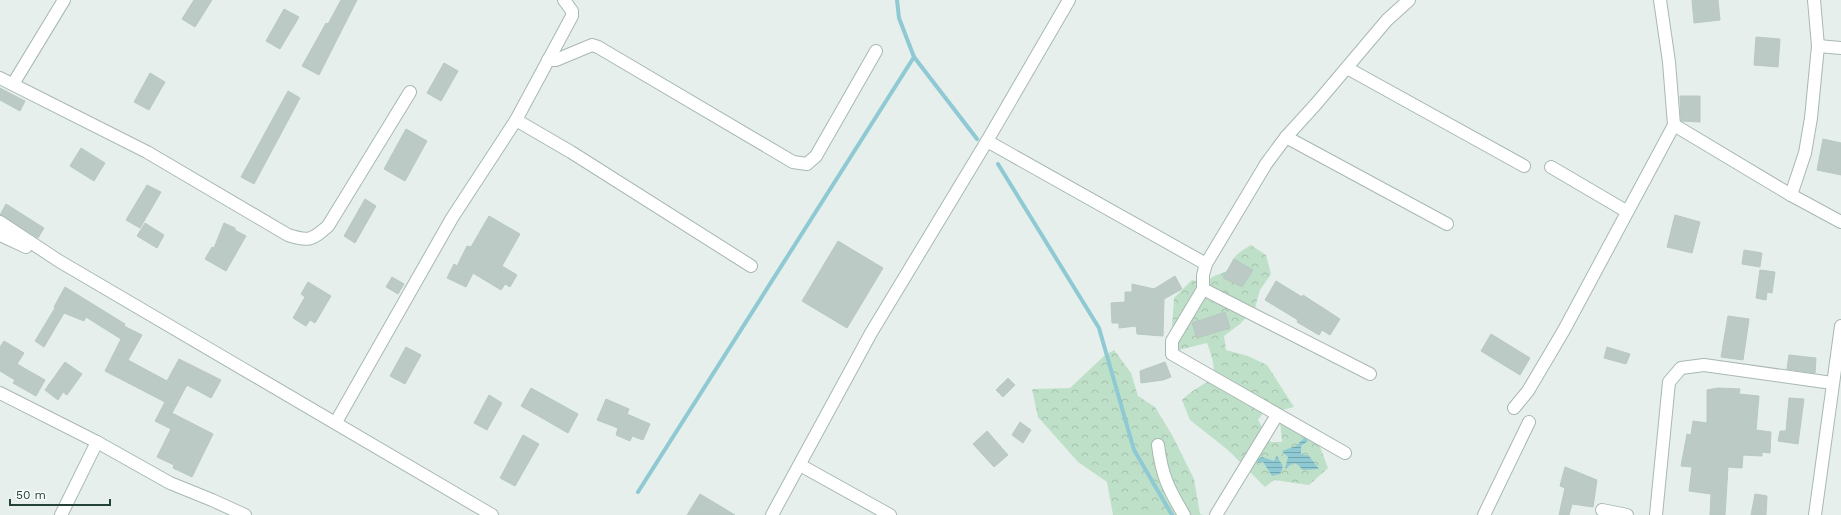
<svg xmlns="http://www.w3.org/2000/svg" width="1841" height="515" font-family="'Work Sans',sans-serif">
  <style>
    .forest { fill: url(#forest-crowns) }
    .water { fill: url(#water-rules) }
    .lines { fill: none; stroke-linecap: round; stroke-linejoin: round }
    .stream { stroke: #8ec9d4; stroke-width: 4 }
    .building { fill: #bbcac4; stroke: #b8c9c2 }
    .minor-casing { stroke: #a8b8b2; stroke-width: 14 }
    .tertiary-casing { stroke: #a8b8b2; stroke-width: 14 }
    .minor { stroke: #fff; stroke-width: 12 }
    .tertiary { stroke: #fff; stroke-width: 12 }
  </style>
  <defs>
    <pattern id="forest-crowns" width="20" height="18" patternUnits="userSpaceOnUse"><rect width="20" height="18" fill="#bfe0c8"/><path d="M2 6a3 3 0 1 1 6 0M12 15a3 3 0 1 1 6 0" fill="none" stroke="#a4c1ad"/></pattern>
    <pattern id="water-rules" width="6" height="5" patternUnits="userSpaceOnUse"><rect width="6" height="5" fill="#8ec9d4"/><path d="M0 2.5h6" fill="none" stroke="#74a5ad"/></pattern>
  </defs>
  <rect width="100%" height="100%" fill="#e6efeb"/>
  <!-- forest -->
  <g class="forest">
    <path d="M1251,245L1266,255L1271,274L1260,290L1255,308L1240,324L1224,336L1226,350L1248,356L1267,365L1294,407L1282,410H1265L1258,420L1271,442H1282L1280,420L1304,430L1320,447L1328,468L1309,485L1274,480L1265,487L1228,450L1190,420L1182,400C1206,376 1224,387 1207,343L1179,350L1172,328L1174,298L1192,280L1204,283L1214,276L1230,270C1231,256 1240,252 1251,245Z"/>
    <path d="M1114,350L1131,373L1138,396L1155,407L1172,435L1194,479L1200,514L1203,515H1113L1107,482L1078,462L1038,417L1032,389L1070,388L1104,356Z"/>
  </g>
  <!-- water -->
  <g class="water">
    <path d="M1305,437L1308,441L1301,446V454L1309,456L1319,469L1303,470L1297,464L1293,463L1285,469L1288,457L1282,451L1296,446Z"/>
    <path d="M1277,455C1280,465 1286,463 1280,474L1272,476L1263,462L1258,463L1257,459L1262,457L1274,461Z"/>
  </g>
  <g class="lines">
    <!-- stream -->
    <g class="stream">
      <path d="M897,0L899,18L914,57L977,139"/>
      <path d="M998,164L1099,328L1134,450L1172,515"/>
      <path d="M638,492L914,57"/>
    </g>
  </g>
  <!-- building -->
  <g class="building">
    <path d="M194,0H212L195,27L182,19Z"/>
    <path d="M341,0H357L319,75L302,66L320,34L326,23L328,24Z"/>
    <path d="M1692,0H1718L1720,20L1694,23Z"/>
    <path d="M284,9L299,17L280,49L266,41Z"/>
    <path d="M1756,37L1780,39L1778,67L1754,65Z"/>
    <path d="M444,63L458,71L441,101L427,93Z"/>
    <path d="M150,73L165,82L149,110L134,102Z"/>
    <path d="M0,88L25,101L20,111L0,100Z"/>
    <path d="M288,91L300,98L254,184L241,177Z"/>
    <path d="M1680,96H1700V122L1681,121Z"/>
    <path d="M406,129L427,141L405,181L384,169Z"/>
    <path d="M1823,139L1841,143V175L1817,170Z"/>
    <path d="M81,148L105,163L94,181L70,166Z"/>
    <path d="M147,185L161,192L140,228L126,220Z"/>
    <path d="M365,199L376,206L355,243L344,236Z"/>
    <path d="M6,204L44,228L38,238L0,215Z"/>
    <path d="M1675,215L1700,222L1692,253L1667,247Z"/>
    <path d="M489,216L520,234L502,266L517,275L510,287L505,284L501,290L473,273L466,287L447,278L454,264L457,266L467,246L471,247Z"/>
    <path d="M145,223L164,235L157,248L137,236Z"/>
    <path d="M224,223L235,228V230L246,236L226,271L205,259L212,247L214,248Z"/>
    <path d="M838,241L883,268L847,328L802,301Z"/>
    <path d="M1744,250L1762,253L1760,267L1742,264Z"/>
    <path d="M1234,259L1253,270L1242,287L1223,278Z"/>
    <path d="M1760,270L1775,272L1772,293L1767,292L1766,300L1756,298Z"/>
    <path d="M1175,276L1182,289L1164,299L1163,336L1137,334L1136,326L1119,328V323H1112L1111,303L1125,302V292H1132V284L1154,289Z"/>
    <path d="M392,277L404,284L398,294L386,287Z"/>
    <path d="M1276,281L1302,297L1303,295L1340,319L1330,335L1322,330L1319,335L1297,322L1298,320L1265,300Z"/>
    <path d="M308,282L331,296L315,323L310,320L306,326L293,318L305,297L301,294Z"/>
    <path d="M65,287L125,324L124,326L142,335L128,360L167,381L179,359L221,380L211,398L187,385L172,413L213,434L192,477L173,468L174,465L157,457L171,429L155,421L165,402L105,371L121,339L86,317L84,321L64,313L44,347L35,341L55,308L54,307Z"/>
    <path d="M1225,312L1230,328L1197,338L1192,323Z"/>
    <path d="M1728,316L1749,319L1743,360L1721,357Z"/>
    <path d="M1491,334L1530,358L1520,375L1481,351Z"/>
    <path d="M4,341L24,353L17,364L45,380L36,396L13,383L15,380L0,371V347Z"/>
    <path d="M406,347L421,355L405,384L390,376Z"/>
    <path d="M1607,347L1630,354L1626,364L1604,358Z"/>
    <path d="M1789,355L1816,358L1815,373L1787,369Z"/>
    <path d="M65,362L82,374L67,395L63,392L58,400L45,390Z"/>
    <path d="M1165,362L1171,377L1163,380L1141,383L1140,371Z"/>
    <path d="M1008,378L1015,385L1003,397L996,390Z"/>
    <path d="M531,388L578,414L568,433L521,406Z"/>
    <path d="M1718,388L1740,389L1739,394L1759,396L1756,430L1771,432L1770,453L1762,452V456L1743,455L1742,468L1728,467L1725,515H1710L1711,494L1689,491L1692,467L1681,466L1687,434L1691,435L1693,421L1707,423V390Z"/>
    <path d="M489,395L502,403L487,430L474,423Z"/>
    <path d="M1789,398L1804,399L1798,444L1778,441L1780,431H1786Z"/>
    <path d="M606,399L629,409L627,414L650,424L643,440L632,436L630,441L616,435L618,428L597,420Z"/>
    <path d="M1020,422L1031,430L1023,443L1012,435Z"/>
    <path d="M987,431L1008,455L994,467L973,444Z"/>
    <path d="M523,435L539,444L515,486L500,478Z"/>
    <path d="M1565,467L1597,480L1593,507L1572,504L1569,515H1559L1565,488L1560,486Z"/>
    <path d="M700,494L735,515H687Z"/>
    <path d="M1755,494L1767,496L1766,515H1751Z"/>
  </g>
  <g class="lines">
    <defs>
      <g id="minor">
        <path d="M1818,46L1841,48"/>
        <path d="M548,60H556L592,45L598,47L793,162L807,164L816,156L876,51"/>
        <path d="M1347,68L1524,166"/>
        <path d="M0,78L147,152L288,235C309,242 312,240 328,226L410,92"/>
        <path d="M13,84L64,0"/>
        <path d="M516,120L571,152L751,266"/>
        <path d="M1674,125L1791,195L1841,222"/>
        <path d="M1286,137L1447,224"/>
        <path d="M987,141L1206,264"/>
        <path d="M1551,167L1626,211"/>
        <path d="M1791,195L1805,153L1811,118L1818,46L1814,0"/>
        <path d="M1203,289L1172,341V354L1345,453"/>
        <path d="M1370,374L1203,289V275L1206,264L1266,164L1286,137L1316,104L1387,20L1409,0"/>
        <path d="M0,393L97,442L170,483L212,500L245,515"/>
        <path d="M1514,408L1528,391L1564,330L1674,125L1669,62L1660,0"/>
        <path d="M336,422L452,218L516,120L572,16V11L564,0"/>
        <path d="M1158,445C1162,476 1168,488 1184,515"/>
        <path d="M800,465L890,515"/>
        <path d="M1602,510L1627,515"/>
        <path d="M61,515L97,442"/>
        <path d="M772,515L871,333L987,141L1069,0"/>
        <path d="M1216,515L1277,415"/>
        <path d="M1484,515L1529,422"/>
        <path d="M1656,515L1669,382L1681,368L1704,365L1832,383"/>
        <path d="M1815,515L1841,326"/>
      </g>
      <g id="tertiary">
        <path d="M0,222L59,261L492,515"/>
        <path d="M0,235L26,247"/>
      </g>
    </defs>
    <!-- minor casing -->
    <use href="#minor" class="minor-casing"/>
    <!-- tertiary casing -->
    <use href="#tertiary" class="tertiary-casing"/>
    <!-- minor -->
    <use href="#minor" class="minor"/>
    <!-- tertiary -->
    <use href="#tertiary" class="tertiary"/>
  </g>
  <!-- scale -->
  <path d="M10 499v6h100v-6" fill="none" stroke="#24423a" stroke-width="2"/>
  <text x="16" y="499" font-size="12" fill="#24423a" stroke="#f7fbf9" stroke-width="3" paint-order="stroke">50 m</text>
</svg>
